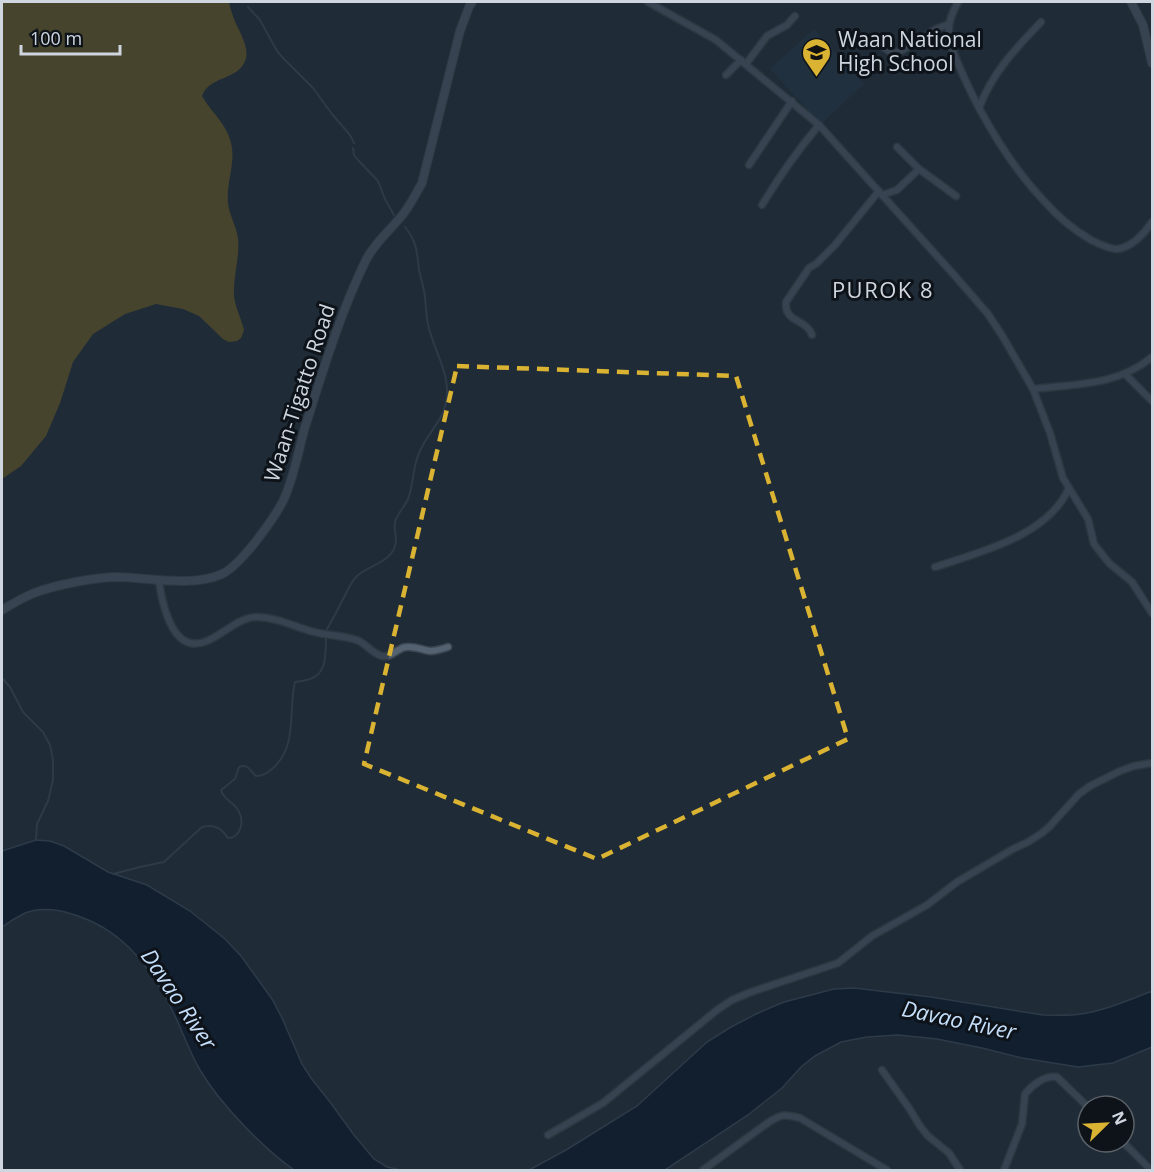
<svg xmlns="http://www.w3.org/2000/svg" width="1154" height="1172" font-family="'Open Sans',sans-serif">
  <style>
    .built { fill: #253647 }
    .forest { fill: #776220 }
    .water { fill: #001126; stroke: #3e4c5e; stroke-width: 1.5 }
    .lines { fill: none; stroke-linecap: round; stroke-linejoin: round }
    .stream { stroke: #3e4c5e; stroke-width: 2 }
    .minor-casing { stroke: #3c4651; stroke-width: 9 }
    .tertiary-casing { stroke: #3c4651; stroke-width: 10 }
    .minor { stroke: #546170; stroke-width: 6 }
    .tertiary { stroke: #546170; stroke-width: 8 }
    .marked { fill: none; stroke: #dab333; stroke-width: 4.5; stroke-dasharray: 12 8; stroke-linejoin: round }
    .labels { text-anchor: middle; stroke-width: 6; stroke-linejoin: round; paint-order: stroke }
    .poi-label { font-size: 21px; fill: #cfd6df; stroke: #0e1319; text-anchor: start }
    .street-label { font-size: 21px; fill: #cfd6df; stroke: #0e1319 }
    .neighbourhood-label { font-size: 22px; letter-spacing: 1.5px; fill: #cfd6df; stroke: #0e1319 }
    .water-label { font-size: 22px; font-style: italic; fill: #c5defa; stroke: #0e1319 }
  </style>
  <rect width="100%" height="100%" fill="#1f2b37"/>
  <!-- built -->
  <path class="built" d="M814,29L864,84L821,124L770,69Z"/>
  <!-- forest -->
  <path class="forest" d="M2,2H229C230,6 231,11 233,16C237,29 251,47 245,61C238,80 209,76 202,96C211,112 227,124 231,143C236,163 226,183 228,203C229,215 237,227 238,239C240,257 233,276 234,295C235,307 241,318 244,330L241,338L237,341L229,342L223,339L199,316L183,309L156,304L125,314L93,334L73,362L60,403L46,436L21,466L2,479Z"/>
  <!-- water -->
  <g class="water">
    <path d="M36,840L50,841L64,846L108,872L147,885L190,911L225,939L241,956L272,999L282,1018L302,1064L311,1078L330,1102L354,1135L374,1159L387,1167L401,1170H294C262,1147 220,1104 200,1070C187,1048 180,1023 167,1000C145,960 119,929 75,915C60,910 41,907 25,913C17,917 9,922 2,927V851Z"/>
    <path d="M854,988L931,997L1043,1015C1056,1015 1069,1016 1081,1014C1106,1010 1129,1000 1152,991V1047L1113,1063L1078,1067L1022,1058L982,1048L937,1039L898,1035L867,1037L841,1042L815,1056L801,1067L782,1088L748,1115L665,1170H529L566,1150L637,1106L707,1042L731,1027L758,1013L784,1002L834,989Z"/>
  </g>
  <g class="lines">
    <!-- stream -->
    <g class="stream">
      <path d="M248,7L260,20L277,51L283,58L313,88L332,114L350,135L354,143"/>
      <path d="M353,148L354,155L358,160L378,181L385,199L394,215"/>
      <path d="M326,631C331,622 336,613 341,603C347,593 349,584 357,576C368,566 387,563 394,549C400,537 391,530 396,519C399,512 405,506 408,499C414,484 412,467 420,451C427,434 442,422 446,403C452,375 433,350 428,324C426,315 426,306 425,297C424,288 421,279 419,270C417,252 417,242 405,227"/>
      <path d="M2,678L10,687L23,712L43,732L50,745L53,760V780L48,801L37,824L36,840"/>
      <path d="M113,874L140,867L164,862L202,827C215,824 221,828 228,838C241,838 244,821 239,812C235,802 223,800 221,790L235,779L239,767C248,763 250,771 256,776C263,776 268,773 273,768C298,746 288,710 295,682C300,681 305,681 310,679C328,673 325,653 326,638"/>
    </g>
    <defs>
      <g id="minor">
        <path d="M648,2L716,40L819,125L955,276L988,314L1003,337L1033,389L1050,433L1063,478L1088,519L1094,544L1109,563L1132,582L1152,613"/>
        <path d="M958,2C953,11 948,21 949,32C950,47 957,61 963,75C982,118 1012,168 1045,202C1058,217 1074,230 1091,240C1099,244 1108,249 1117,249C1131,248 1145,233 1152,222"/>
        <path d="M879,44L889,51L895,53L903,50L936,29L949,24"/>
        <path d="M746,64L767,36L787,25L795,16"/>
        <path d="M726,75L741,60"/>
        <path d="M979,108C992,73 1016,48 1041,22"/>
        <path d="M749,165L792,101"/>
        <path d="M919,169L956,196"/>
        <path d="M882,195L897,190L919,169L897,147"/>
        <path d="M762,205C779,177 798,150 819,125"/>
        <path d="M812,335C806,318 784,323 786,302L809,268L817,263L835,245L879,191"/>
        <path d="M1126,375L1152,401"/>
        <path d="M1033,389C1076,384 1117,386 1152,357"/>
        <path d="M935,567C980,552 1048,536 1069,488"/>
        <path d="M159,580C161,598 169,638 190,643C213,648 233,617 257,617C277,617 295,627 314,632C329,636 345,635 359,641C367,645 373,654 382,656C392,658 398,647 407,647C415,646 422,650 430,651C436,651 442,649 448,647"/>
        <path d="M882,1070L909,1108L920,1126L928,1136L949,1153L960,1170"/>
        <path d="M548,1135L603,1103L717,1010L732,1000L751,992L838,963L872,936L927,905L957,882L1013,849L1028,842L1042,833L1050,826L1079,794L1090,786L1120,771L1134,766L1152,763"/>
        <path d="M1123,1142L1151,1170"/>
        <path d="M703,1170L769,1122C782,1114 785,1114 800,1118L887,1170"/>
        <path d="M1004,1170L1022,1124L1025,1094C1032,1085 1045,1075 1057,1077L1088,1107"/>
      </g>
      <g id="tertiary">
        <path d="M1131,2L1143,25L1152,63"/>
        <path d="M2,610C12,604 22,598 34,593C55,585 96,577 118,577C149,578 194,587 222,574C241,565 273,520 283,501C294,478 298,452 305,427C323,371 340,313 366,260C374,244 388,232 400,218C409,208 415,195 422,183L460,31L469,7L472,2"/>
      </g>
    </defs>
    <!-- minor casing -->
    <use href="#minor" class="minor-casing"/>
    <!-- tertiary casing -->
    <use href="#tertiary" class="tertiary-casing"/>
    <!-- minor -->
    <use href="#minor" class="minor"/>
    <!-- tertiary -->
    <use href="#tertiary" class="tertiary"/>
  </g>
  <!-- marked area -->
  <path d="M0 0H1154V1172H0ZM457,366L736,376L848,739L597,859L364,764Z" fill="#1f2b37" fill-opacity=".55" fill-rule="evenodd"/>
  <path class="marked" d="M457,366L736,376L848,739L597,859L364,764Z"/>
  <!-- icons -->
  <defs>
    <symbol id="school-pin" viewBox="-11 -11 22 30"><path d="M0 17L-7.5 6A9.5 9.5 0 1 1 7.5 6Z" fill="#dab333" stroke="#0e1319"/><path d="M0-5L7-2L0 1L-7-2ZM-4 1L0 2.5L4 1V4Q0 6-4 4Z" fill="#111"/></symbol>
  </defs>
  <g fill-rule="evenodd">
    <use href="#school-pin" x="800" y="36" width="33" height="45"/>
  </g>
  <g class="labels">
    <!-- poi labels -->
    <g class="poi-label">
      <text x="838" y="47">Waan National<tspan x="838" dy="24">High School</tspan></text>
    </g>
    <!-- street labels -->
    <g class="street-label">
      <text transform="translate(300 393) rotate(-72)" y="7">Waan-Tigatto Road</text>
    </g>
    <!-- neighbourhood labels -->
    <g class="neighbourhood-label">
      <text x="883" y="298">PUROK 8</text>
    </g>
    <!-- water labels -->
    <g class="water-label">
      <text transform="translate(179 999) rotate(56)" y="8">Davao River</text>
      <text transform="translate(959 1020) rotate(12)" y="8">Davao River</text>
    </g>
  </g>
  <!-- border -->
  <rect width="1154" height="1172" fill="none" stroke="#cfd6df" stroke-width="6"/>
  <!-- north arrow -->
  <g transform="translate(1106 1124) rotate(66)"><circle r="28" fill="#0e1319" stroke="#5b6168" stroke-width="1.5"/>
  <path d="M0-4.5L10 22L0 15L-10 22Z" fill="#dab333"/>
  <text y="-9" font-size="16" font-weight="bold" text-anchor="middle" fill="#cfd6df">N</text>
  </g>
  <!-- scale -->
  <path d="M21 45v9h99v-9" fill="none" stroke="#cfd6df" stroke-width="3"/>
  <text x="30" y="45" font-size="18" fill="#cfd6df" stroke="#0e1319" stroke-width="4.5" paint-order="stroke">100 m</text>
</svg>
